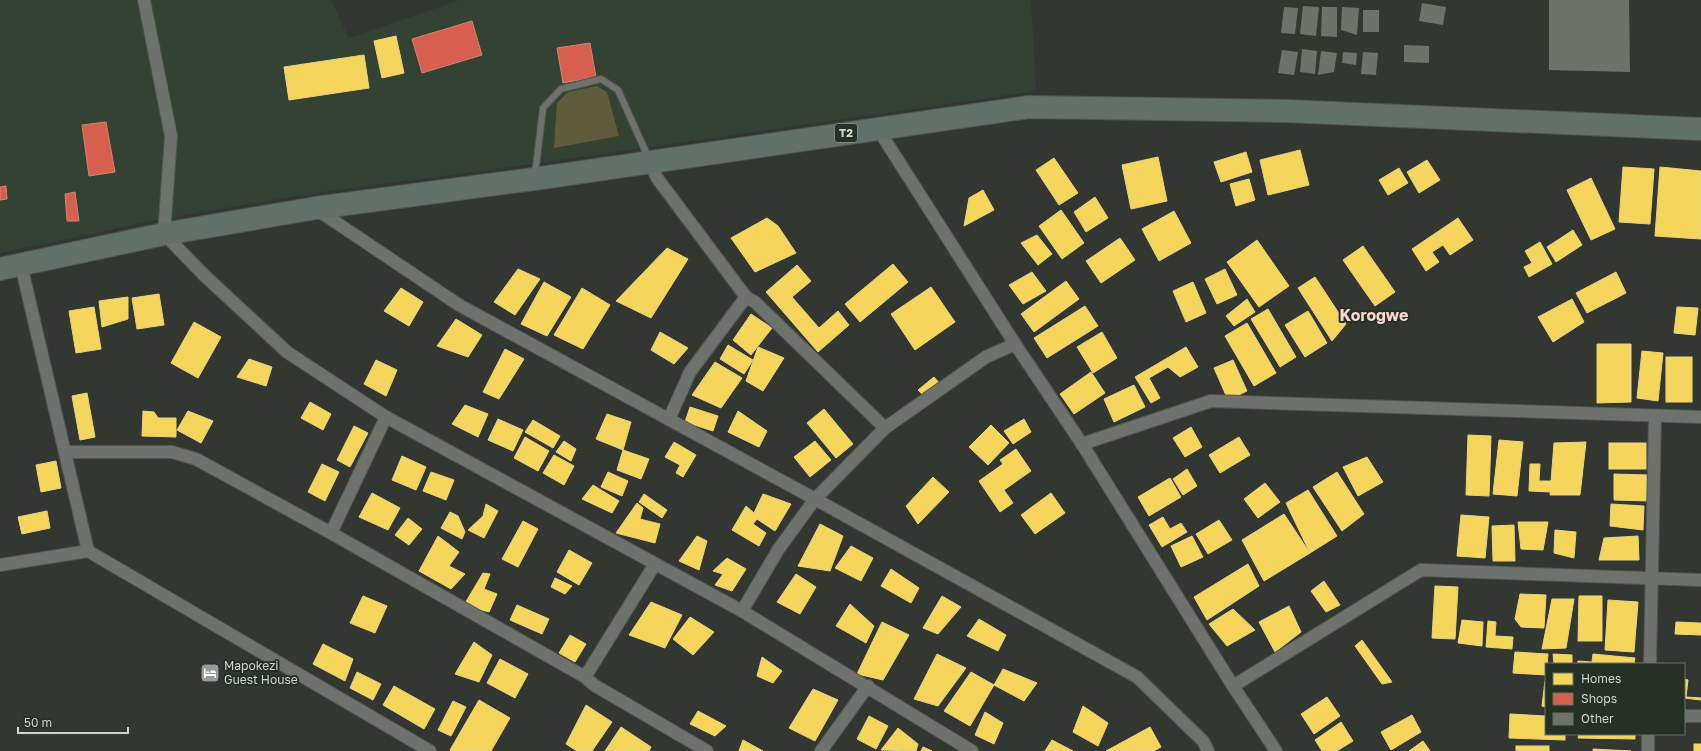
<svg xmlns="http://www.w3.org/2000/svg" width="1701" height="751" font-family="'Golos Text',sans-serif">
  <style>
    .built { fill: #334233 }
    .green { fill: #5f5b3b }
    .homes { fill: #f6d55c; stroke: #e9d57e }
    .shops { fill: #d6604d; stroke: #d38373 }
    .building { fill: #6e7369 }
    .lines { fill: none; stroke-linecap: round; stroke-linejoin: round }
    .lane-casing { stroke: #505650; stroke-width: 8 }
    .street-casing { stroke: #505650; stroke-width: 14 }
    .highway-casing { stroke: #505650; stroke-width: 24 }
    .lane { stroke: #6e726d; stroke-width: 6 }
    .street { stroke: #6e726d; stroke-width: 12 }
    .highway { stroke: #617068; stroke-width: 22 }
    .labels { text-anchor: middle; stroke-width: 4; stroke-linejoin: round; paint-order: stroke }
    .shield { fill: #253125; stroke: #9aa39a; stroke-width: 1 }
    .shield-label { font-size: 11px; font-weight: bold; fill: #ccd4cc }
    .poi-label { font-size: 12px; fill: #ccd4cc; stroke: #253125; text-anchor: start }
    .district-label { font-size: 16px; font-weight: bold; fill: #f9d7ce; stroke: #253125 }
  </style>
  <rect width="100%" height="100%" fill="#323831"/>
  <!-- built -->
  <path class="built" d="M0,0H331L349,38L460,0H1031L1036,91L532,164L314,193L161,219L0,253Z"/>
  <!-- green -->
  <path class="green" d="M597,86L607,92L619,136L554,148L557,103L568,92Z"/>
  <!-- homes -->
  <g class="homes">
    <path d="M396,36L404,73L382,78L374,41Z"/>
    <path d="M364,55L369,88L289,100L284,67Z"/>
    <path d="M1300,150L1309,185L1268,195L1260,160Z"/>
    <path d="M1246,152L1252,172L1221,182L1214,162Z"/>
    <path d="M1158,157L1167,201L1131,209L1122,165Z"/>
    <path d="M1054,158L1078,193L1059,205L1036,170Z"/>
    <path d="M1427,160L1440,180L1419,193L1407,172Z"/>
    <path d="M1623,167L1654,169L1650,224L1619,222Z"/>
    <path d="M1660,167L1701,171V239L1655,236Z"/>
    <path d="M1399,168L1408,183L1388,195L1379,180Z"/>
    <path d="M1591,178L1615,229L1591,240L1567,190Z"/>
    <path d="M1249,179L1255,200L1236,206L1230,184Z"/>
    <path d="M983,190L994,210L964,226L969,198Z"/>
    <path d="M1095,197L1108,218L1086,232L1074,212Z"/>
    <path d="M1061,210L1084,243L1062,259L1039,226Z"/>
    <path d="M1174,211L1191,243L1159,261L1142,229Z"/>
    <path d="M767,218L778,226L796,253L755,272L731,238Z"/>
    <path d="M1458,218L1473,240L1450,255L1443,245L1432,252L1439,262L1426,271L1412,249Z"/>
    <path d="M1573,230L1582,245L1556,262L1547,247Z"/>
    <path d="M1037,235L1052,254L1038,265L1021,243Z"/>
    <path d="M1120,238L1135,260L1101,283L1086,261Z"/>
    <path d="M1257,240L1289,286L1259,307L1227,262Z"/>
    <path d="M1540,242L1552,264L1529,277L1524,267L1532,263L1525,251Z"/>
    <path d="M1363,246L1395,292L1375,306L1343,260Z"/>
    <path d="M667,248L688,259L651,318L616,301Z"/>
    <path d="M893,264L908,282L860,322L845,304Z"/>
    <path d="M797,265L811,281L792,297L819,328L838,311L849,325L818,352L766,292Z"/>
    <path d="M518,269L540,279L515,315L494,302Z"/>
    <path d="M1225,269L1237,295L1217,304L1205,279Z"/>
    <path d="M1032,272L1046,291L1023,304L1009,285Z"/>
    <path d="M1616,272L1626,293L1587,313L1576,293Z"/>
    <path d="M1315,277L1346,324L1332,341L1298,288Z"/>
    <path d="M1066,281L1079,299L1034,332L1021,314Z"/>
    <path d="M544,282L571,297L547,336L521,324Z"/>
    <path d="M1193,282L1206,313L1186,322L1173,291Z"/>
    <path d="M931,287L955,322L915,350L891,314Z"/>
    <path d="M401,288L423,302L409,326L384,311Z"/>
    <path d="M582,288L610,305L583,349L554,335Z"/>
    <path d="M159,294L164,325L137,329L132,298Z"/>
    <path d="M128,297V319L102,327L99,301Z"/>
    <path d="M1247,299L1255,312L1234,326L1226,316Z"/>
    <path d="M1572,299L1584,322L1553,342L1538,317Z"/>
    <path d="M1085,306L1098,326L1047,358L1034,338Z"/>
    <path d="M94,307L101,349L76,353L69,311Z"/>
    <path d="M1677,307L1698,308L1695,335L1674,333Z"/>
    <path d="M1268,309L1296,357L1280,367L1251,319Z"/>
    <path d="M1308,311L1327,343L1305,357L1285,325Z"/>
    <path d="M751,314L772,328L751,355L733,340Z"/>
    <path d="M456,319L482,335L468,357L437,346Z"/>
    <path d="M194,322L221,337L198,378L171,363Z"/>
    <path d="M1247,323L1276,373L1254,386L1225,336Z"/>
    <path d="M660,332L688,348L674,364L651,350Z"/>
    <path d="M1102,332L1117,358L1093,373L1077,347Z"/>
    <path d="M1597,344H1631V402L1597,403Z"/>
    <path d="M728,345L753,360L744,374L720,359Z"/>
    <path d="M758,347L784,358L763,391L746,381Z"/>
    <path d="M1186,347L1198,367L1180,377L1168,367L1149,378L1160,398L1151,403L1135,377Z"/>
    <path d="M505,349L524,359L499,399L483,392Z"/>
    <path d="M1642,351L1663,353L1658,401L1637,398Z"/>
    <rect x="1666" y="357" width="26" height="45"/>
    <path d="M249,359L272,367L266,386L237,377Z"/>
    <path d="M376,360L397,370L386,396L364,384Z"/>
    <path d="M1233,360L1247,391L1228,400L1214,368Z"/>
    <path d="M715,362L742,378L721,408L692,395Z"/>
    <path d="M1091,372L1105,393L1074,414L1060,394Z"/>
    <path d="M934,377L941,385L926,398L918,390Z"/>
    <path d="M1134,385L1145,407L1114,422L1104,399Z"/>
    <path d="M87,393L95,437L80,440L72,396Z"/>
    <path d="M310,402L331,414L323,430L301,418Z"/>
    <path d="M465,405L488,414L478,437L452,424Z"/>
    <path d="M690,407L718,416L713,431L685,422Z"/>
    <path d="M824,409L853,444L836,458L807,423Z"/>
    <path d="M143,411L154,412L158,418H176V437L142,436Z"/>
    <path d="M188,411L213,421L201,443L177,430Z"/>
    <path d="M738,411L767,431L759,447L728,432Z"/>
    <path d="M607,414L631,422L623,450L596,439Z"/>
    <path d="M498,419L523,430L513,451L488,440Z"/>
    <path d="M1024,419L1031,432L1013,444L1004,431Z"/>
    <path d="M533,420L560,436L553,448L525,432Z"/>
    <path d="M991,425L1009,443L988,465L969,447Z"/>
    <path d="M354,426L368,433L350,467L337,460Z"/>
    <path d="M1191,427L1202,447L1185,457L1173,438Z"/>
    <path d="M1468,435L1491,436L1489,496L1466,495Z"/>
    <path d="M525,437L549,451L538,471L514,458Z"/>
    <path d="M1239,437L1250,455L1220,473L1209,455Z"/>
    <path d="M1499,440L1523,442L1517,496L1493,494Z"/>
    <path d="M564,441L576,449L571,461L556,452Z"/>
    <path d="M815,441L831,460L810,477L794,457Z"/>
    <path d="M674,442L696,455L683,477L676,473L680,465L665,457Z"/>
    <path d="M1586,442L1580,495H1550L1554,443Z"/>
    <rect x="1609" y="443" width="37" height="26"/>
    <path d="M1016,449L1031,471L1004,490L1013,503L1000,512L979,481L1003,464L1000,460Z"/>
    <path d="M623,450L649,459L641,479L617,470Z"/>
    <path d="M554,455L574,466L564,485L543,473Z"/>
    <path d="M402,456L426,467L416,490L392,480Z"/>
    <path d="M1367,457L1383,482L1358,496L1343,467Z"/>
    <path d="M56,461L61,488L41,492L36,465Z"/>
    <path d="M322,464L339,472L325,501L308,492Z"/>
    <path d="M1530,464H1540L1539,481H1551V492L1529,491Z"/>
    <path d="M1187,469L1197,486L1183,495L1173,479Z"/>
    <path d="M431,472L454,480L446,500L423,491Z"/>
    <path d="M608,472L628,481L622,496L601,487Z"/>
    <path d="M1337,472L1364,514L1342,531L1313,487Z"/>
    <path d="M1614,474L1648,475V501L1614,500Z"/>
    <path d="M933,477L949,492L918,524L906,506Z"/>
    <path d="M1170,478L1181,497L1149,516L1138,497Z"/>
    <path d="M1265,483L1280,502L1258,518L1244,499Z"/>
    <path d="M593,485L619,501L612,513L582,499Z"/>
    <path d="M1308,490L1337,536L1310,553L1286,503Z"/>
    <path d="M372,493L400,508L388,530L359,517Z"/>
    <path d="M1051,493L1065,513L1035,534L1021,515Z"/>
    <path d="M644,494L667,510L662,518L639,502Z"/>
    <path d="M763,494L791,504L775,531L757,519L753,524L766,533L759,546L732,530L746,506L754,513Z"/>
    <path d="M637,503L643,508L640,519L660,524L655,543L616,533Z"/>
    <path d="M486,504L498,511L484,538L468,530L483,516Z"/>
    <path d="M1611,504L1644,506L1643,530L1610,526Z"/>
    <path d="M47,511L50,528L22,534L18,517Z"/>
    <path d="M450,512L458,516L465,532L462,539L441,528Z"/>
    <path d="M1284,514L1310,553L1264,581L1242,540Z"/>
    <path d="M1461,515L1489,517L1485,558L1457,556Z"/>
    <path d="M1163,517L1170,529L1181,523L1187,532L1162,547L1149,525Z"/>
    <path d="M408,518L422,529L409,545L395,535Z"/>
    <path d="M1219,520L1232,540L1208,554L1196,534Z"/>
    <path d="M523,521L538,529L518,567L502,559Z"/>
    <path d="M1518,522H1548L1543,550L1521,549Z"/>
    <path d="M820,524L843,536L830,571L798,566Z"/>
    <path d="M1514,525L1515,561H1493L1492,526Z"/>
    <path d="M1555,530L1576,532L1574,558L1554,553Z"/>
    <path d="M438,536L459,552L449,566L465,574L451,589L419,571Z"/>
    <path d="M697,536L707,541L699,570L679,561Z"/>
    <path d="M1192,536L1203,557L1181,567L1171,546Z"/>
    <path d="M1638,536L1639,560H1599L1604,538Z"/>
    <path d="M851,546L873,558L861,581L835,568Z"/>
    <path d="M569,550L592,563L579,585L557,572Z"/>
    <path d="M727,558L746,569L732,591L715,585L723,574L713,571Z"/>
    <path d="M1248,564L1259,586L1207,620L1194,597Z"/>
    <path d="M891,569L919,588L911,603L881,586Z"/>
    <path d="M483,573L490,574L484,589L497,594L489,612L464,605Z"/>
    <path d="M796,574L816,587L800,614L777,602Z"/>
    <path d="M555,578L572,586L565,594L551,587Z"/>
    <path d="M1324,581L1340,605L1326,612L1311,591Z"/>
    <path d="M1435,586L1458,587L1455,639L1432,638Z"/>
    <path d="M1520,594L1546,595L1544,628L1521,627L1515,619Z"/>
    <path d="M363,596L387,606L375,633L350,623Z"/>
    <path d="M942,596L961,607L938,634L923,628Z"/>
    <path d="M1579,596H1602V641H1578Z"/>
    <path d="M1552,599H1574L1566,648L1542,649Z"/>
    <path d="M1608,600L1638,602L1634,652L1605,650Z"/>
    <path d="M651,602L682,615L665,648L629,635Z"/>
    <path d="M850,604L874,626L866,643L836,626Z"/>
    <path d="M517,605L549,619L542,634L510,620Z"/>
    <path d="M1289,606L1301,632L1275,652L1259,622Z"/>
    <path d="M1233,609L1255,630L1227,646L1209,624Z"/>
    <path d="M690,617L714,632L693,655L673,639Z"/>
    <path d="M979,619L1006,635L998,651L967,636Z"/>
    <path d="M1462,620L1483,622L1482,646L1458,643Z"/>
    <path d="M1488,621L1496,622L1495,636L1513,637L1512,649L1486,647Z"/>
    <path d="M882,622L909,635L883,680L857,674Z"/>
    <path d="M1676,622L1701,623V635L1675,634Z"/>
    <path d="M570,635L586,644L575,662L559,653Z"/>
    <path d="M1362,640L1392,682L1382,684L1355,646Z"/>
    <path d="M474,642L492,655L479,682L455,674Z"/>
    <path d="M323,644L353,659L345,681L313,664Z"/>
    <path d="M1515,652L1548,654L1546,675L1513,673Z"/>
    <path d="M937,654L966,668L938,706L914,699Z"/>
    <path d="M1553,654L1572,655V664H1554Z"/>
    <path d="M1593,654L1635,658L1634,664H1577L1578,661L1592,662Z"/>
    <path d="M762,657L782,671L773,683L757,676Z"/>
    <path d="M500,659L528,674L515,698L487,683Z"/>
    <path d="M1003,669L1037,683L1024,701L994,685Z"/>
    <path d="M357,672L381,684L373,700L350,688Z"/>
    <path d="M971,672L994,685L970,726L944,711Z"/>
    <path d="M1684,679L1688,680L1686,697L1701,698V700L1684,698Z"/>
    <path d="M1545,681H1546V707L1542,706Z"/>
    <path d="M394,686L435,709L424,729L383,705Z"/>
    <path d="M813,689L838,700L815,741L789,728Z"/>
    <path d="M1327,697L1340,716L1314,734L1301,714Z"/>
    <path d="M479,700L510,718L491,751H451L450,750Z"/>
    <path d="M453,701L466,707L451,736L438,730Z"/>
    <path d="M586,705L612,722L592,751H577L566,744Z"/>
    <path d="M1083,706L1108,723L1098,746L1073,732Z"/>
    <path d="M698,711L726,726L715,736L690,724Z"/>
    <path d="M985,712L1003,723L994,744L975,735Z"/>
    <path d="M1510,714L1546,716V734H1565V740L1509,738Z"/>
    <path d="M1412,715L1421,732L1391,750L1381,732Z"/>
    <path d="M869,716L888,726L876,749L857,739Z"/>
    <path d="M1341,722L1353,741L1337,751H1322L1315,740Z"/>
    <path d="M621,727L651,747L649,751H605Z"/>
    <path d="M1150,727L1161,747L1154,751H1106Z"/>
    <path d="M898,728L918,744L916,751L881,750Z"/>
    <path d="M1579,734H1635V739L1578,738Z"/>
    <path d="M743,740L763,751H739Z"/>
    <path d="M1052,740L1073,751H1045Z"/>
    <path d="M1423,741L1430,751H1409Z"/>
    <rect x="1694" y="744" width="7" height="7"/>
    <rect x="1516" y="746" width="33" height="5"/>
    <path d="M923,747L932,751H921Z"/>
    <path d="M1593,749L1631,751H1593Z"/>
  </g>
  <!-- shops -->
  <g class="shops">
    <path d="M472,21L482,55L422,73L412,39Z"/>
    <path d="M590,43L596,77L563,83L557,48Z"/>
    <path d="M106,122L115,172L89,176L82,125Z"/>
    <path d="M6,186L7,199L0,200V187Z"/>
    <path d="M75,192L79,221H67L65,194Z"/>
  </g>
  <!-- building -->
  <g class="building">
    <path d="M1549,0H1629L1630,72L1549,70Z"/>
    <path d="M1422,3L1446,7L1443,25L1419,21Z"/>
    <path d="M1303,6L1319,7L1316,36L1300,34Z"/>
    <path d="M1284,7L1298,8L1295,34L1281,33Z"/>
    <path d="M1322,7H1337V37L1321,36Z"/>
    <path d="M1342,7L1359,8L1357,35L1341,30Z"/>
    <rect x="1363" y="10" width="16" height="22"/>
    <path d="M1404,45L1429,46V63L1404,62Z"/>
    <path d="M1302,49L1317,51L1315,74L1300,72Z"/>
    <path d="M1282,50L1298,52L1294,75L1278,73Z"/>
    <path d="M1321,51L1337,53L1334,72L1318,75Z"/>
    <path d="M1343,52L1357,53L1356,65L1342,63Z"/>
    <path d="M1363,52L1378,53L1376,75L1361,74Z"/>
  </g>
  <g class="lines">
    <defs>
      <path id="lane" d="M535,175L543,108L561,89L601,79L618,90L649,159"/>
      <g id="street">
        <path d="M144,0L171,136L164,234L205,276L287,352L386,417L742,611L972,751"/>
        <path d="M878,129L1015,344L1082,444L1233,686L1276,751"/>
        <path d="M650,162L657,178L746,297L755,302L885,428"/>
        <path d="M316,209L459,305L815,499L885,428L986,357L1015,344"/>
        <path d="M21,265L88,551"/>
        <path d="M669,419L690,372L746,297"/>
        <path d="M1082,444L1211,401L1701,417"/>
        <path d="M65,452H172L196,459L331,533L585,677L594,685L707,751"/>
        <path d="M331,533L386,417"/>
        <path d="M0,565L88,551L430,751"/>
        <path d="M742,611L778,550L815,499L1137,677L1203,741L1208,751"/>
        <path d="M1650,664L1655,417"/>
        <path d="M585,677L655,564"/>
        <path d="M1233,686L1421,570L1701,580"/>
        <path d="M1684,716H1701"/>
        <path d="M821,751L868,686"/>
        <path d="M1648,751V734"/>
      </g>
      <path id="highway" d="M0,269L164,234L316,208L534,179L1029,107L1287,111L1701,129"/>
    </defs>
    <!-- lane casing -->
    <use href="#lane" class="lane-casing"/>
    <!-- street casing -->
    <use href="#street" class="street-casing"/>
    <!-- highway casing -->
    <use href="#highway" class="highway-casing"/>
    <!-- lane -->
    <use href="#lane" class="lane"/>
    <!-- street -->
    <use href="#street" class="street"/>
    <!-- highway -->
    <use href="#highway" class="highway"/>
  </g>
  <!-- icons -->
  <defs>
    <symbol id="hotel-square" viewBox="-11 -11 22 22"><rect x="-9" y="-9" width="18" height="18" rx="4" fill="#969d96" stroke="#253125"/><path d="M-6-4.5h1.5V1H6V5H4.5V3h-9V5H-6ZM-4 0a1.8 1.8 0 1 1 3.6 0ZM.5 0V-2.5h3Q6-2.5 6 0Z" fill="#fff"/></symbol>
  </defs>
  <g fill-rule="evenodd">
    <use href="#hotel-square" x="199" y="662" width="22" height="22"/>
  </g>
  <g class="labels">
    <!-- shield labels -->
    <rect class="shield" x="835" y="124" width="22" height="18" rx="3"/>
    <g class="shield-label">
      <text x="846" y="137">T2</text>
    </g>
    <!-- poi labels -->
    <g class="poi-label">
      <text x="224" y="670">Mapokezi<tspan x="224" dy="14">Guest House</tspan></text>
    </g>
    <!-- district labels -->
    <g class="district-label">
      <text x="1374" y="321">Korogwe</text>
    </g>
  </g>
  <!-- legend -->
  <rect x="1545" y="663" width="140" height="72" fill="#253125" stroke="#687268"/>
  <rect x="1553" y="673" width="20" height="12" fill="#f6d55c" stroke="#687268"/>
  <text x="1581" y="683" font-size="12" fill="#ccd4cc">Homes</text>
  <rect x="1553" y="693" width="20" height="12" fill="#d6604d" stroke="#687268"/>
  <text x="1581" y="703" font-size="12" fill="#ccd4cc">Shops</text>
  <rect x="1553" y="713" width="20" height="12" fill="#6e7369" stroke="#687268"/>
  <text x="1581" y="723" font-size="12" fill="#ccd4cc">Other</text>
  <!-- scale -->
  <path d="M18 727v6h110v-6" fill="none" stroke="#ccd4cc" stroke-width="2"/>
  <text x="24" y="727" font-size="12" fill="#ccd4cc" stroke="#253125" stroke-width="3" paint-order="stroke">50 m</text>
</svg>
